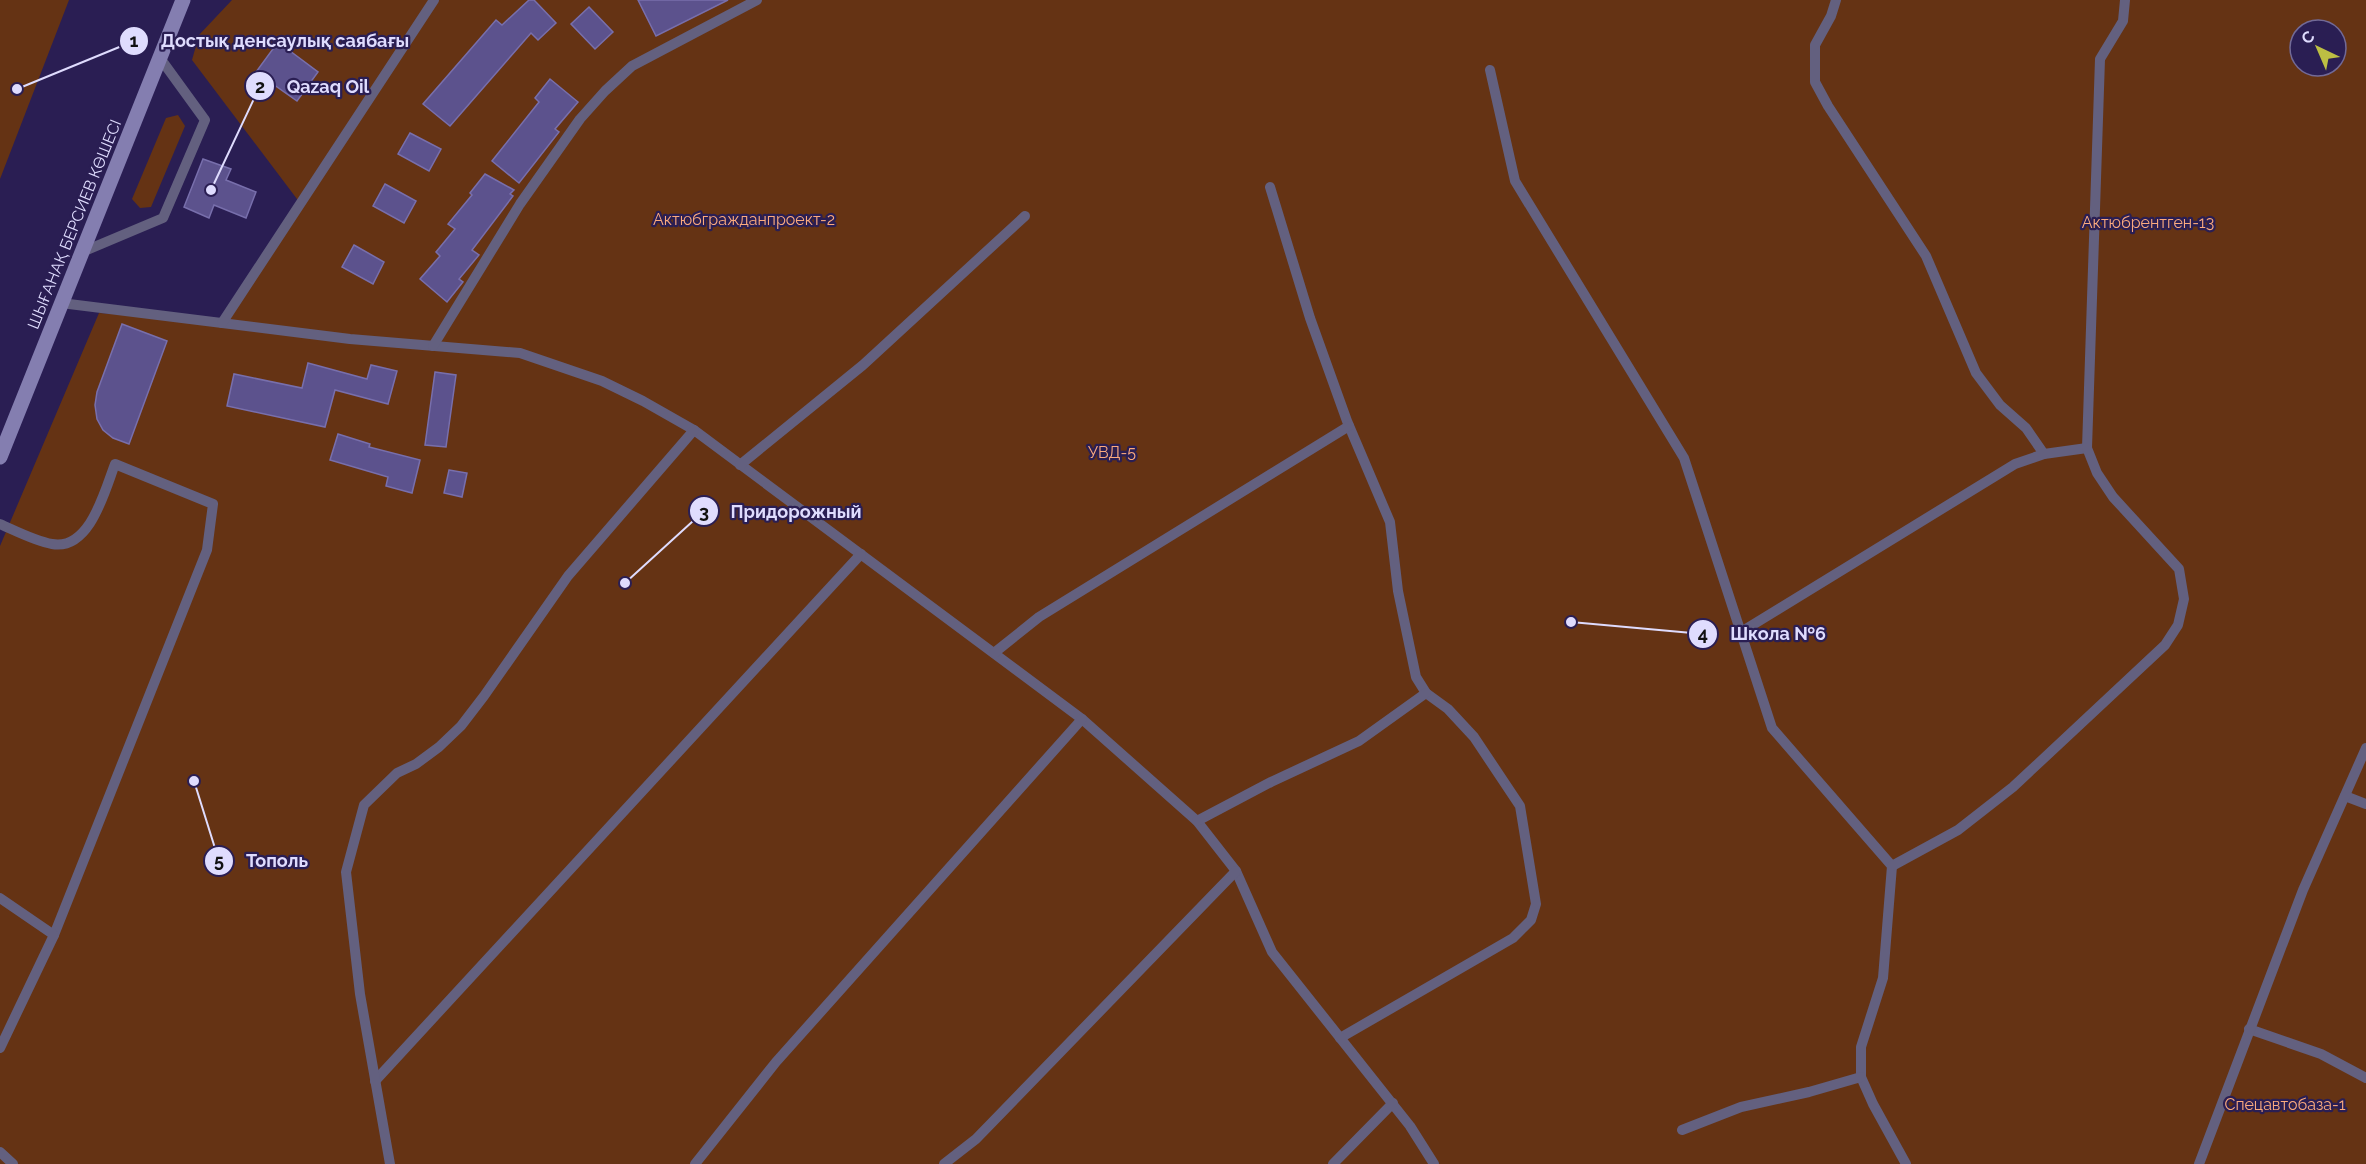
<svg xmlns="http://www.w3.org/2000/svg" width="2366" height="1164" font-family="Raleway,sans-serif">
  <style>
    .green { fill: #653314; fill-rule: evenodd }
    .building { fill: #5c528d; stroke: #786fac; stroke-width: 1.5 }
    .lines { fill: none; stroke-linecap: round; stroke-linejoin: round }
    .service { stroke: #63607f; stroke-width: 10 }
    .secondary { stroke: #847eb0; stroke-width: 15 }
    .labels { text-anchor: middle; stroke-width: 4.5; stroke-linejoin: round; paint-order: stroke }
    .park-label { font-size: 16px; fill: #fcab7e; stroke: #2a1e53 }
    .street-label { font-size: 16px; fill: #dfdcfe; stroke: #2a1e53 }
    .leader { fill: none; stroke: #dfdcfe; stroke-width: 2 }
    .callout-dot { fill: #dfdcfe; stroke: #2a1e53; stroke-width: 2 }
    .mark-label { font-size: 18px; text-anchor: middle; font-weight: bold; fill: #111 }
    .callout-label { font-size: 18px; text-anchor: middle; font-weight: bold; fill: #dfdcfe; stroke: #2a1e53; stroke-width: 4.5; stroke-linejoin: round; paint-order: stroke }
  </style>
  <rect width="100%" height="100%" fill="#2a1e53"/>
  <!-- green -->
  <g class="green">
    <path d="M0,0H69L0,179Z"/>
    <path d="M232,0H2366V1164H0V546L99,313L219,322L300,203L192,60L199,35ZM2300,30H2336V66H2300Z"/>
    <path d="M178,115L185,126L151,207L140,208L132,199L166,118Z"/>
  </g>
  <!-- building -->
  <g class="building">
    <path d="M529,0H534L556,23L538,40L531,33L450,126L423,104L496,20L502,25Z"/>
    <path d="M638,0H728L656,36Z"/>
    <path d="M589,7L613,32L595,49L571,24Z"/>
    <path d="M278,42L318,72L297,101L256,72Z"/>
    <path d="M550,79L578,102L555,129L559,132L519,183L492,161L539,102L535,98Z"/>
    <path d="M410,133L441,149L429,171L398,154Z"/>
    <path d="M203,159L231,169L226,180L256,192L246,218L214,205L209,218L184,207Z"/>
    <path d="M485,174L514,190L510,194L513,196L472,250L479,255L459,279L463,282L447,302L420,279L440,256L436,252L455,229L448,224L472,195L470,193Z"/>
    <path d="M385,184L416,201L404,223L373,206Z"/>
    <path d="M354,245L384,262L373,284L342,267Z"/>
    <path d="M122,324L167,341L129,444L113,438L103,430L97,419L95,405L97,392Z"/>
    <path d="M308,363L367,379L371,365L397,371L388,404L335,390L325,427L227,406L234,374L302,388Z"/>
    <path d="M435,372L456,375L446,447L425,445Z"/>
    <path d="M338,434L370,444L369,447L420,460L412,493L386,486L388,477L330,460Z"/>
    <path d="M449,470L467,473L462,497L444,493Z"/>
  </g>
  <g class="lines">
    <!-- service -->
    <g class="service">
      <path d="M1836,0L1831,16L1815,45V82L1828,106L1926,256L1976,373L2000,405L2026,428L2044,454"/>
      <path d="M1490,70L1515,181L1684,458L1772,728L1892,866L1883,978L1861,1047V1077L1873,1104L1906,1164"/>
      <path d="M1270,187L1310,318L1347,421L1390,522L1398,591L1416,677L1426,693L1448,709L1474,737L1520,806L1536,904L1531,920L1513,938L1340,1038"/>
      <path d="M82,252L163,218L205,120L160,58"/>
      <path d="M61,303L350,339L520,353L602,381L643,401L694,430L1082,719L1197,821L1236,871L1272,952L1410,1126L1434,1164"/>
      <path d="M222,323L434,0"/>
      <path d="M433,346L520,204L580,119L605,91L632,66L757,0"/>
      <path d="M740,465L863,365L1025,216"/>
      <path d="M0,524C16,531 35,541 52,544C90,551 105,490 115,464L213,504L207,550L54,935"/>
      <path d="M1741,632L2015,464L2044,454L2087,448"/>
      <path d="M994,653L1039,617L1349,426"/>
      <path d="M2345,796L2366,804"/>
      <path d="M1197,821L1271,782L1359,741L1426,693"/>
      <path d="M1892,866L1958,830L2013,787L2165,645L2178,625L2184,599L2179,569L2113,497L2097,473L2087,448L2100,59L2123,21L2125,0"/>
      <path d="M0,898L54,935L0,1048"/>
      <path d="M2249,1029L2321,1054L2366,1078"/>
      <path d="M375,1081L861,554"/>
      <path d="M1682,1130L1741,1107L1809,1092L1861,1077"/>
      <path d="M0,1152L13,1164"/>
      <path d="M390,1164L360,994L346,872L364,805L397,773L416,764L439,747L461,726L484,696L568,576L694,430"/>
      <path d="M695,1164L776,1062L1082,719"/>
      <path d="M944,1164L976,1139L1236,871"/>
      <path d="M1333,1164L1393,1103"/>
      <path d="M2199,1164L2303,890L2366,748"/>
    </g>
    <!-- secondary -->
    <path class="secondary" d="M0,457L183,0"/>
  </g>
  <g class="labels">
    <!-- park labels -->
    <g class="park-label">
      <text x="744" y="225">Актюбгражданпроект-2</text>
      <text x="2148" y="228">Актюбрентген-13</text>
      <text x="1112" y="458">УВД-5</text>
      <text x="2285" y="1110">Спецавтобаза-1</text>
    </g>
    <!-- street labels -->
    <g class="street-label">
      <text transform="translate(74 224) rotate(-68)" y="6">ШЫҒАНАҚ БЕРСИЕВ КӨШЕСІ</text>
    </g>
  </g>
  <!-- callouts -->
  <path class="leader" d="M17 89L134 41M211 190L260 86M625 583L704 511M1571 622L1703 634M194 781L219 861"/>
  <g class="callout-dot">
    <circle cx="17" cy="89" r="6"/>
    <circle cx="211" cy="190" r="6"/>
    <circle cx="625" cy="583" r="6"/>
    <circle cx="1571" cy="622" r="6"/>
    <circle cx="194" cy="781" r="6"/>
    <circle cx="134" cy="41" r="15"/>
    <circle cx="260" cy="86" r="15"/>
    <circle cx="704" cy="511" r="15"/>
    <circle cx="1703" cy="634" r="15"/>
    <circle cx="219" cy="861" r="15"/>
  </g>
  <g class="mark-label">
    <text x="134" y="47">1</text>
    <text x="260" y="93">2</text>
    <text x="704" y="518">3</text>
    <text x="1703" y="640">4</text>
    <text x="219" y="867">5</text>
  </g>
  <g class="callout-label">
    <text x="285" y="47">Достық денсаулық саябағы</text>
    <text x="328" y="93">Qazaq Oil</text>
    <text x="796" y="518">Придорожный</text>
    <text x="1778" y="640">Школа №6</text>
    <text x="277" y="867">Тополь</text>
  </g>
  <!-- north arrow -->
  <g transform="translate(2318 48) rotate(316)"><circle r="28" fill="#2a1e53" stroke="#726a97" stroke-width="1.5"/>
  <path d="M0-4.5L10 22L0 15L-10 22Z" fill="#bdbf43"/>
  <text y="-9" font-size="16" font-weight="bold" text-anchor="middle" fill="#dfdcfe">С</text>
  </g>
</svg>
